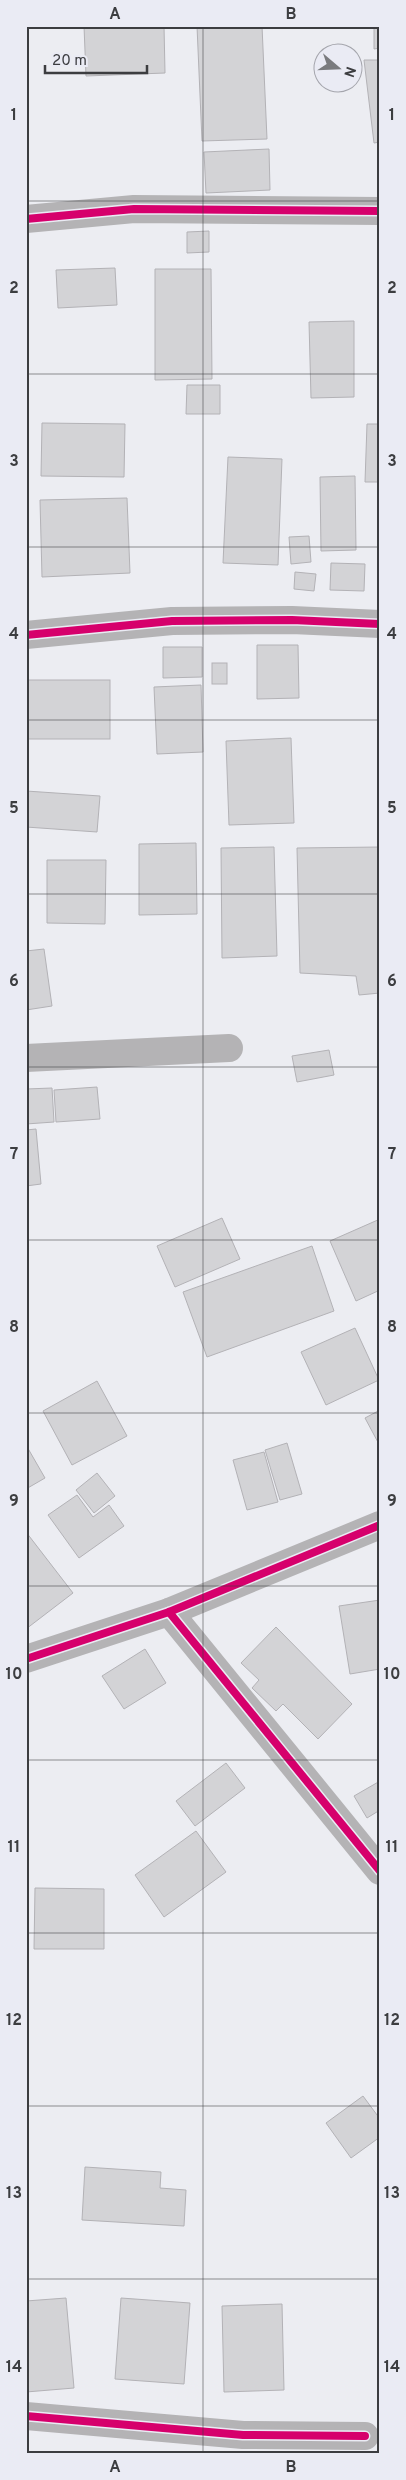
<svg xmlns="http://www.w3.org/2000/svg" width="406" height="2480" font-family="Overpass,sans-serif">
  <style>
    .building { fill: #d3d3d6; stroke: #b3b2b6 }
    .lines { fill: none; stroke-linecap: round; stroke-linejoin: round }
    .minor { stroke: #b4b3b5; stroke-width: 28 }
    .cycleway-casing { stroke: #eaebf4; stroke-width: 11 }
    .cycleway { stroke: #d6006c; stroke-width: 8 }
    .grid { fill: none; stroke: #3c3d40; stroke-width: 1; stroke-opacity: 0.55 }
    .neatline { fill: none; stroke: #3c3d40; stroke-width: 2 }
    .grid-label { font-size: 16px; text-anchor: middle; font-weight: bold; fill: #3c3d40 }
  </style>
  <rect width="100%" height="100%" fill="#ecedf2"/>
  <!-- building -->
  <g class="building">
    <path d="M84,26H164L165,73L86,76Z"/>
    <path d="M197,26H262L267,139L202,141Z"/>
    <path d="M374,26H380V48L374,49Z"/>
    <path d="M364,60H380V142L374,143Z"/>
    <path d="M269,149L270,190L206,193L204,152Z"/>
    <path d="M209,231V252L187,253V232Z"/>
    <path d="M115,268L117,305L58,308L56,270Z"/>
    <path d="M155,269H211L212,379L155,380Z"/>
    <path d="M354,321V397L311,398L309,322Z"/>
    <path d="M187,385H220V414H186Z"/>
    <path d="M42,423L125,424L124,477L41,476Z"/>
    <path d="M367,424H380V482H365Z"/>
    <path d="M228,457L282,459L278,565L223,563Z"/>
    <path d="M355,476L356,550L321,551L320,477Z"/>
    <path d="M127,498L130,573L42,577L40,500Z"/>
    <path d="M309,536L311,562L291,564L289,537Z"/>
    <path d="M331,563L365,564L364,591L330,590Z"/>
    <path d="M295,572L316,574L314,591L294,589Z"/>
    <path d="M257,645H298L299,698L257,699Z"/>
    <path d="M163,647H202V677L163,678Z"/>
    <rect x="212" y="663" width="15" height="21"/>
    <rect x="26" y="680" width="84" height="59"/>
    <path d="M201,685L203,752L157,754L154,687Z"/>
    <path d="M291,738L294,823L229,825L226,741Z"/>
    <path d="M26,791L100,796L97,832L26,827Z"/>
    <path d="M196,843L197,914L139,915V844Z"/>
    <path d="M274,847L277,956L222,958L221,848Z"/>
    <path d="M380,847V993L359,995L356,976L300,973L297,848Z"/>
    <path d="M47,860H106L105,924L47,923Z"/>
    <path d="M44,949L52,1006L26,1010V951Z"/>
    <path d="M329,1050L334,1075L297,1082L292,1056Z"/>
    <path d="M97,1087L100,1119L56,1122L54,1090Z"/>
    <path d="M52,1088L54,1122L26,1124V1089Z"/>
    <path d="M36,1129L41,1184L26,1186V1130Z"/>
    <path d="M222,1218L240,1259L175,1287L157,1246Z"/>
    <path d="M380,1219V1290L356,1301L330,1241Z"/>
    <path d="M312,1246L334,1311L207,1357L183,1292Z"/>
    <path d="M355,1328L379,1380L326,1405L301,1352Z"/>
    <path d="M97,1381L127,1436L72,1465L43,1411Z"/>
    <path d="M380,1410V1446L365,1418Z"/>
    <path d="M287,1443L302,1494L280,1500L265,1450Z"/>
    <path d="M26,1445L45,1478L26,1489Z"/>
    <path d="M264,1452L278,1502L247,1510L233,1460Z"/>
    <path d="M97,1473L115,1496L94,1513L76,1490Z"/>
    <path d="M77,1495L93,1517L109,1505L124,1526L79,1558L48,1515Z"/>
    <path d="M26,1532L73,1593L26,1629Z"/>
    <path d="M380,1600V1669L350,1674L339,1606Z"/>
    <path d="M276,1627L352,1704L318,1739L283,1704L276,1711L252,1688L259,1680L241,1663Z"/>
    <path d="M145,1649L166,1683L124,1709L102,1676Z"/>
    <path d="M226,1763L245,1788L195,1826L176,1801Z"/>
    <path d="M380,1781V1810L367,1818L354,1796Z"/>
    <path d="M196,1831L226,1872L164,1917L135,1875Z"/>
    <path d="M35,1888L104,1889V1949H34Z"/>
    <path d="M363,2096L380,2119V2137L351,2158L326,2123Z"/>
    <path d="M85,2167L161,2172L160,2188L186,2190L184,2226L82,2220Z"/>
    <path d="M66,2298L74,2388L26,2392V2301Z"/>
    <path d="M121,2298L190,2303L184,2384L115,2379Z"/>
    <path d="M282,2304L284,2390L224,2392L222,2306Z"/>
  </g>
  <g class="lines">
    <!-- minor -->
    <g class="minor">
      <path d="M26,219L134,209L380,211"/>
      <path d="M26,635L172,621L292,620L380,624"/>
      <path d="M26,1058L229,1048"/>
      <path d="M169,1612L380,1871"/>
      <path d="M26,1659L169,1612L380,1525"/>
      <path d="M26,2416L243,2435L365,2436"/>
    </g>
    <defs>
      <g id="cycleway">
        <path d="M26,219L134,209L380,211"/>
        <path d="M26,635L172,621L292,620L380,624"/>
        <path d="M169,1612L380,1871"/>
        <path d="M26,1659L169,1612L380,1525"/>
        <path d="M26,2416L243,2435L365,2436"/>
      </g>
    </defs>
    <!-- cycleway casing -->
    <use href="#cycleway" class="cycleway-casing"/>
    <!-- cycleway -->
    <use href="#cycleway" class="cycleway"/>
  </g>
  <!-- grid -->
  <path class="grid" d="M203,26V2454M26,201H380M26,374H380M26,547H380M26,720H380M26,894H380M26,1067H380M26,1240H380M26,1413H380M26,1586H380M26,1760H380M26,1933H380M26,2106H380M26,2279H380"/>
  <!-- border -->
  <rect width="406" height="2480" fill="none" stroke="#eaebf4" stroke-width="55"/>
  <!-- north arrow -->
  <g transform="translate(338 68) rotate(109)"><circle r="24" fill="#eaebf4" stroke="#a4a5ac"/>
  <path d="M0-4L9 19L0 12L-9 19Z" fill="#7a7b7e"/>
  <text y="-8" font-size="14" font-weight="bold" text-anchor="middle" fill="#3c3d40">N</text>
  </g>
  <!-- scale -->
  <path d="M45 65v8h102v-8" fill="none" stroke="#3c3d40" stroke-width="2.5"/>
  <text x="52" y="65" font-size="15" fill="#3c3d40" stroke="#eaebf4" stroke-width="4" paint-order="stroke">20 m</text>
  <rect x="28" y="28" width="350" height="2424" class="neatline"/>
  <g class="grid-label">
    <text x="115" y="19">A</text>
    <text x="291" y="19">B</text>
    <text x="14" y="120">1</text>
    <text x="392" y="120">1</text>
    <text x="14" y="293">2</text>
    <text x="392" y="293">2</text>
    <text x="14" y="466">3</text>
    <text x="392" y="466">3</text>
    <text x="14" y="639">4</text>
    <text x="392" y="639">4</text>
    <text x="14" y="813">5</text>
    <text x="392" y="813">5</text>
    <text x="14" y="986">6</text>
    <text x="392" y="986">6</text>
    <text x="14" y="1159">7</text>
    <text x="392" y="1159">7</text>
    <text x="14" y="1332">8</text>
    <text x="392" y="1332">8</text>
    <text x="14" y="1506">9</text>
    <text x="392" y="1506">9</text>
    <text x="14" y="1679">10</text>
    <text x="392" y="1679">10</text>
    <text x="14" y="1852">11</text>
    <text x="392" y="1852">11</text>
    <text x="14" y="2025">12</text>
    <text x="392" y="2025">12</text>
    <text x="14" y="2198">13</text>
    <text x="392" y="2198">13</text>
    <text x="14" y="2372">14</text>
    <text x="392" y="2372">14</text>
    <text x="115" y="2472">A</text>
    <text x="291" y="2472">B</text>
  </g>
</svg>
